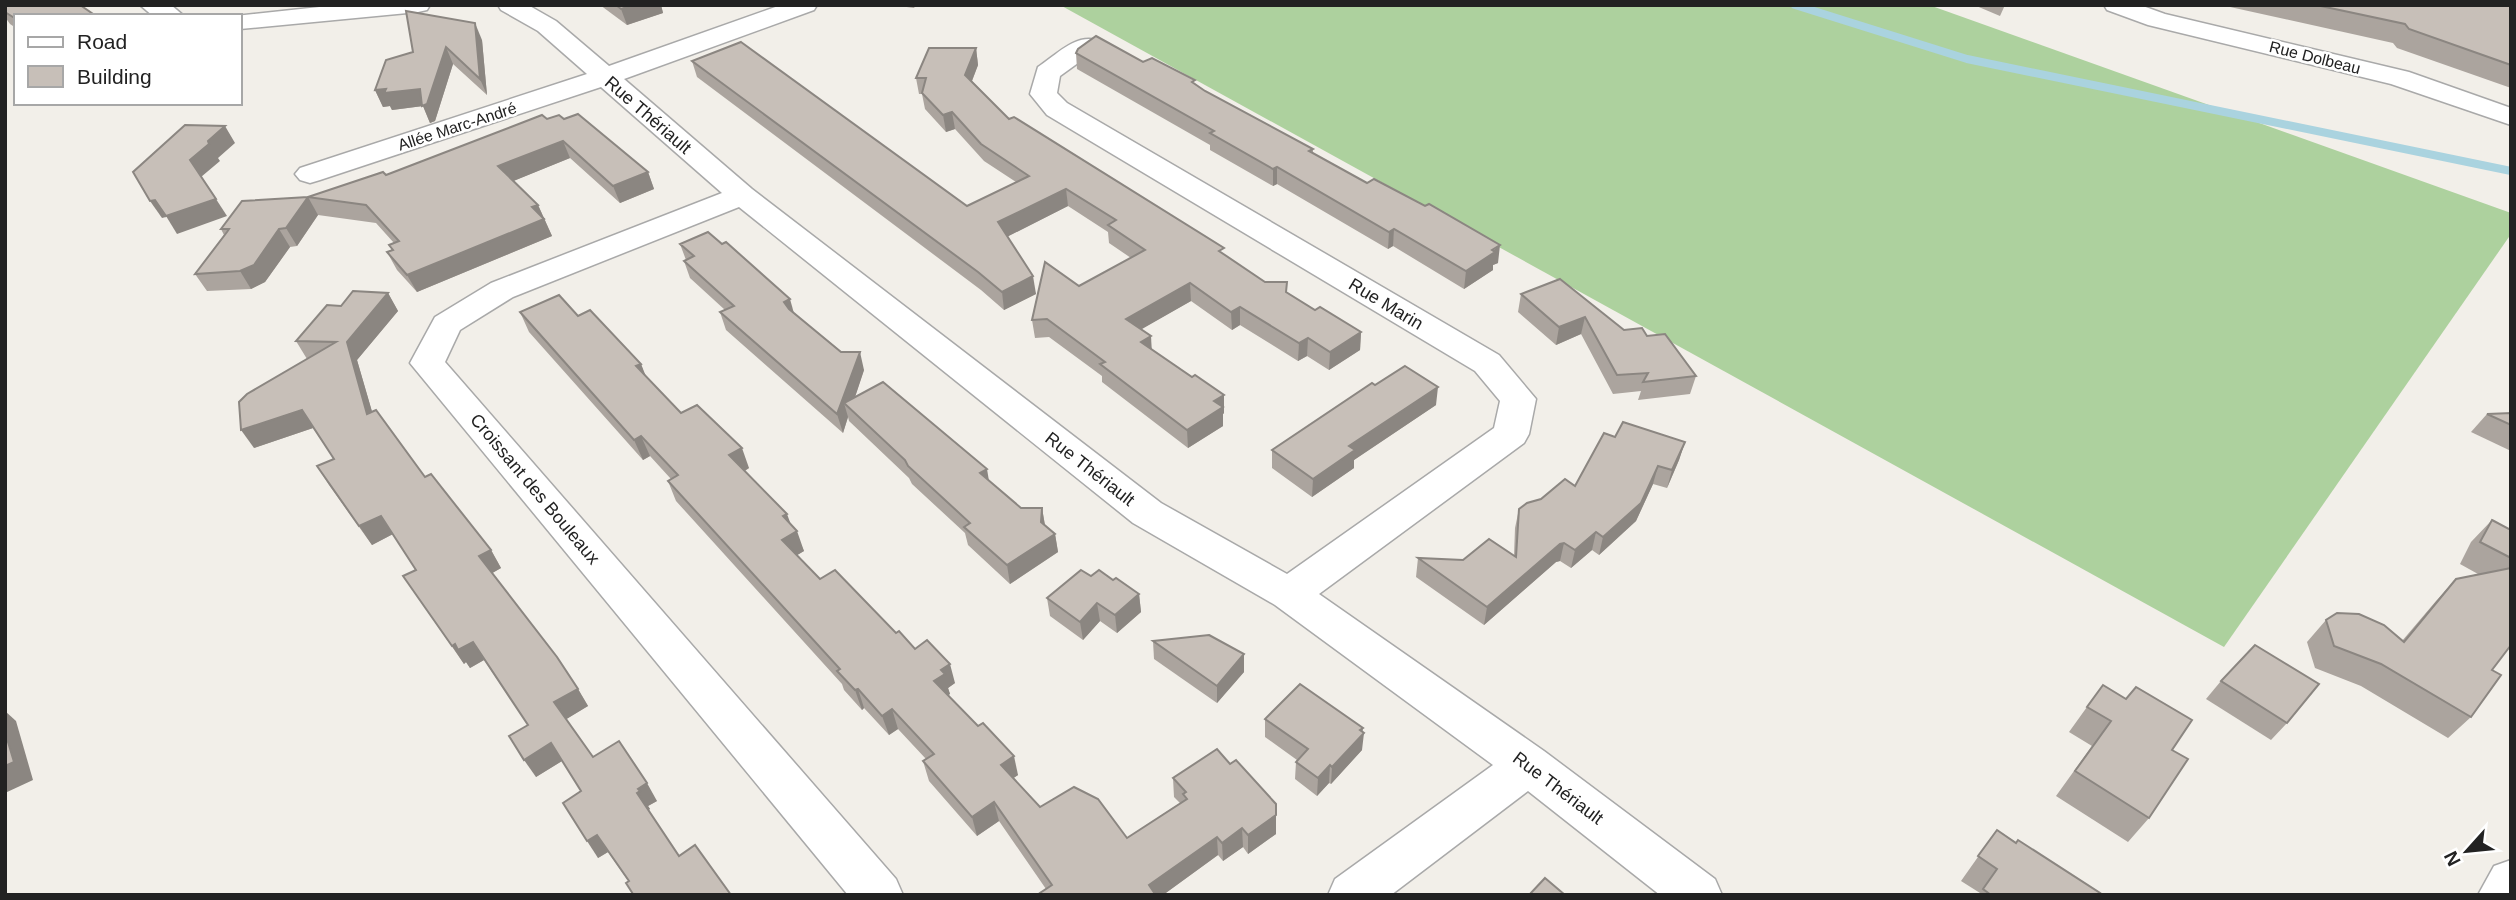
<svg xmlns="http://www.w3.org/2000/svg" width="2516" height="900" font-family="Arial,sans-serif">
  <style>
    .forest { fill: #add19e }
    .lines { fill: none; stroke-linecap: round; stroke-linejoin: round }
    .stream { stroke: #aad3df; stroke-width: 8 }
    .minor-casing { stroke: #a9a9a9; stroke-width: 3 }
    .minor { fill: #fff; fill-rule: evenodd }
    .wall { fill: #aba49e }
    .shaded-wall { fill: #8b8681 }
    .building { fill: #c7bfb8; stroke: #8b8681; stroke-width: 2 }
    .labels { text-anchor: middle; stroke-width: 5; stroke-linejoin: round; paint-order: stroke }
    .far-street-label { font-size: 16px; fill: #222; stroke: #fff }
    .street-label { font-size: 18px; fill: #222; stroke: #fff }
  </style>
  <rect width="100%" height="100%" fill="#f2efe9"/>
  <!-- forest -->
  <path class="forest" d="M1060,5H1929L2511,213V234L2224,647Z"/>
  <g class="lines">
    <!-- stream -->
    <path class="stream" d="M1795,5L1967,59L2511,171"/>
    <defs>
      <g id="minor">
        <path d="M140,5H171L184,16H153Z"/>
        <path d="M338,5H430L427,10L418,12L240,29V16H235Z"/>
        <path d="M498,5H528L556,21L609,66L781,5H817L814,10L624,79L752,189L1161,503L1287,574L1494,428L1500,401L1475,371L1047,115L1030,94L1038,67C1055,56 1075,34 1096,40L1100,45L1096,50L1060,76L1057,93L1067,103L1499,355L1536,399L1529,434L1524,443L1319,594L1544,751L1715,879L1722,895H1660L1528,791L1391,895H1328L1335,879L1493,765L1275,605L1133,523L739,207L513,297L460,330L445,362L896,879L903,895H848L410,363L435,317L491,283L722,193L601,87L320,180L310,183L300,180L295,174L300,168L587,74L538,31L501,10Z"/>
        <path d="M2104,5H2140L2165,14L2409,72L2511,108V125L2391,84L2148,25L2107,10Z"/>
        <path d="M2511,860V895H2478L2494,866Z"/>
      </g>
    </defs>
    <!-- minor casing -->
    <use href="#minor" class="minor-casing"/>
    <!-- minor -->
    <use href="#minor" class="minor"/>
  </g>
  <!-- wall -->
  <g class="wall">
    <path d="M600,5H661L663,13L627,25Z"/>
    <path d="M892,5H916L914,8Z"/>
    <path d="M1974,5H2005L2000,16Z"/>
    <path d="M2221,5H2511V88L2397,48L2393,43Z"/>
    <path d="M5,6L16,16V28L10,24L5,17Z"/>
    <path d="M482,40L487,95L453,64L435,121L430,123L423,106L392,110L390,106L383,107L375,90L386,60Z"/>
    <path d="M976,48L978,65L972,81L1009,119L1224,255L1265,282L1286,292L1315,310L1361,332L1360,350L1329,370L1307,356L1298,361L1240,325L1232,330L1191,301L1141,329L1152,349L1224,413L1223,414V426L1188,448L1102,382V376L1049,337L1035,338L1032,320L1079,286L1131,258L1109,243L1108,232L1068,206L1008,236L1036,294L1004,310L981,290L697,77L692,61L967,206L1016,182L984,161L955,129L946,132L925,109L922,94H919L916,78Z"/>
    <path d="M1076,53L1143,62L1195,84L1205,91L1313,149V154L1498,263L1493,265V270L1464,289L1393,246L1388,249L1277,184L1273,186L1210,150V145L1077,69Z"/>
    <path d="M547,119H564L648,172L654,189L620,203L570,158L513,181L538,205L552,236L417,292L397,270L387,252L392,250L389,245L394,243L376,223L318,215L297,246L290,247L265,282L251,289L207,291L195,274L224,235L221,229L308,197L386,175Z"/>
    <path d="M680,244L794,313L864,370L855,397L989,481L1021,508H1042L1045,525L1055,534L1058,552L1010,584L968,545L965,533L912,484L909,478L849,421L848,417L843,433L726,330L720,312L725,310L690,278L684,261L686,260Z"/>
    <path d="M388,293L398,311L357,360L372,412L425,477L491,550L501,568L492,573L578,689L588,706L566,719L593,757L657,801L648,806L650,809L648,810L633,894L629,882L608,852L598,858L581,791L562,761L536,777L528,725L484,660L470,668L466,662L464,664L403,576L416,570L393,534L372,545L329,485L317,466L334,459L313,428L254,448L307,359L296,341L341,306Z"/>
    <path d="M1521,294L1624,330L1647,336L1696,376L1690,394L1638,400L1641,391L1613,394L1581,334L1556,345L1518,312Z"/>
    <path d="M520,312L641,364L645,376L681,413L749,468L745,471L791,525L804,551L797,555L820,579L896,633L955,683L948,688L950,694L948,695L1018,775L1013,778L1040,807L1127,838L1180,803L1174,797L1173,778L1276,834L1248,854L1243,847L1223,861L1218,855L1163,895H1041L1040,893L1046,889L999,821L977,836L929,781L923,761L926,759L898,729L889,735L864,708L862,710L844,690L842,684L676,501L668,481L671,479L650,456L643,460L529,332Z"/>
    <path d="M1375,385L1436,405L1354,460V468L1312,497L1272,468V450Z"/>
    <path d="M2511,413V451L2471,432L2487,414Z"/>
    <path d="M1685,442L1679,460L1667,488L1653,484L1636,521L1599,555L1592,550L1571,568L1560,561L1556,562L1484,625L1416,577L1418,558L1463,560L1514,556L1515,528L1519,509Z"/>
    <path d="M2492,520L2511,530V645L2492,670L2471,717L2448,738L2361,686L2315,668L2307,642L2326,620L2402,641L2436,601L2456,579L2478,574L2460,564L2471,542Z"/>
    <path d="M1091,576L1113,580L1139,594L1141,612L1117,633L1100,621L1083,640L1050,616L1047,598Z"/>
    <path d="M1153,641L1244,672L1217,703L1154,659Z"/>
    <path d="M2221,681L2287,723L2271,740L2206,699Z"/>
    <path d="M2087,707L2172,750L2149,818L2128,842L2056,796L2092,746L2069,732Z"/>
    <path d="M1265,719L1362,732V750L1331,784L1329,783L1317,796L1295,779L1296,762L1297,760L1265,737Z"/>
    <path d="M1997,830L2098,895H1978L1980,893L1961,881Z"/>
  </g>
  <!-- shaded-wall -->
  <g class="shaded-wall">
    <path d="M633,5H661L663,13L627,25L621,9Z"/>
    <path d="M475,23L482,40L487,95L480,79Z"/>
    <path d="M446,47L453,64L435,121L430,123L423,106L392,110L390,106L383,107L375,90L386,89Z"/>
    <path d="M976,48L978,65L968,91L965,75Z"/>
    <path d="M952,112L955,129L946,132L943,115Z"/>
    <path d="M225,126L235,143L218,158L220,161L201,177L190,160L208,141Z"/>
    <path d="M563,141L570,158L506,184L498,166Z"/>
    <path d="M1277,167V184L1273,186V169Z"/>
    <path d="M648,172L654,189L620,203L613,186Z"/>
    <path d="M1066,189L1068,206L1001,240L998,222Z"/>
    <path d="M308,197L318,215L297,246L286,228Z"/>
    <path d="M216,199L227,216L177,234L166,216Z"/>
    <path d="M155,200L166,217L162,218L150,201Z"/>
    <path d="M538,205L552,236L417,292L407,275Z"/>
    <path d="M279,229L290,247L265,282L251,289L240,271Z"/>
    <path d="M1394,229L1393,246L1388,249L1389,232Z"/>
    <path d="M1500,245L1498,263L1493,265V270L1464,289L1466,271Z"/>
    <path d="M1033,276L1036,294L1004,310L1002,292Z"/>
    <path d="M1190,283L1191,301L1128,337L1126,319Z"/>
    <path d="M388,293L398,311L357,360L378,432L367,414L347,342Z"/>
    <path d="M790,299L795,317L784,302Z"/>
    <path d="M1240,307V325L1232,330L1231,312Z"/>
    <path d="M1585,317L1581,334L1556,345L1559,327Z"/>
    <path d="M1361,332L1360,350L1329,370L1330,352Z"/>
    <path d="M1151,336L1152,354L1141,342Z"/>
    <path d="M1308,338L1307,356L1298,361L1299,343Z"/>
    <path d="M860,352L864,370L851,409L844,403L848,417L843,433L837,414Z"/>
    <path d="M641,364L649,384L636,366Z"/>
    <path d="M1438,387L1436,405L1354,460V468L1312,497L1313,479L1349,446Z"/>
    <path d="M1224,395V413L1223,414V426L1188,448L1187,430L1214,401Z"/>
    <path d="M302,410L313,428L254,448L241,430Z"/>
    <path d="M641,436L650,456L643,460L634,440Z"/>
    <path d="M1685,442L1679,460L1667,488L1672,470Z"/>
    <path d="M742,448L749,468L737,475L729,455Z"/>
    <path d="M1658,466L1653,484L1636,521L1599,555L1603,537Z"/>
    <path d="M987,469L990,487L980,473Z"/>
    <path d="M1042,508L1045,526L1041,522Z"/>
    <path d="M787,514L794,533L797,531L804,551L789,560L782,540L783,516Z"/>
    <path d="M381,516L393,534L372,545L359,526Z"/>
    <path d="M1596,532L1592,550L1571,568L1575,550Z"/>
    <path d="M1055,534L1058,552L1010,584L1007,565Z"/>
    <path d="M1564,543L1560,561L1556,562L1484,625L1487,607L1560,544Z"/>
    <path d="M491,550L501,568L489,575L479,556Z"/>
    <path d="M1139,594L1141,612L1117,633L1115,615Z"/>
    <path d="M1097,603L1100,621L1083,640L1080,622Z"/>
    <path d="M473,642L484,660L470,668L466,662L464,664L452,646L455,644Z"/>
    <path d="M1244,654V672L1217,703V686Z"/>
    <path d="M950,664L955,683L948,688L950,694L940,700L934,681L941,670Z"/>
    <path d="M578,689L588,706L565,720L554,702Z"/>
    <path d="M858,689L864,708L862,710L855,690Z"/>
    <path d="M892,709L898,729L889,735L882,716Z"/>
    <path d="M5,711L16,721L33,780L5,793Z"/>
    <path d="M1363,728L1362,735L1364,733L1362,750L1331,784L1332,767Z"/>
    <path d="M551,743L562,761L536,777L524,760Z"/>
    <path d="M1014,756L1018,775L1005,784L1001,765Z"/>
    <path d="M1330,765L1329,783L1317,796L1318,778Z"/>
    <path d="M647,783L657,801L648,806L650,809L647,811L637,793L638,789Z"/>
    <path d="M994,802L999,821L977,836L972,817Z"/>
    <path d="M1276,815V834L1248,854V835Z"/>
    <path d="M1242,828L1243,847L1223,861L1222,843Z"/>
    <path d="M597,835L608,852L598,858L587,841Z"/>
    <path d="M1217,837L1218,855L1163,895H1150L1149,885Z"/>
  </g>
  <!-- building -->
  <g class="building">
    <path d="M9,5H80L96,16H16V19L5,12V6Z"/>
    <path d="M616,5H633L621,9Z"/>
    <path d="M2316,5H2511V65L2409,29L2405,24Z"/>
    <path d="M406,11L475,23L480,79L446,47L427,104L422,106L420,89L384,93L386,89L375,90L386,60L413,52Z"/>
    <path d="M1096,36L1143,62L1152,58L1195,80L1192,82L1205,91L1313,149L1309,151L1367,183L1374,179L1425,206L1429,204L1500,245L1492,250L1495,252L1466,271L1394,229L1389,232L1277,167L1273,169L1210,133L1214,131L1076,53L1078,49Z"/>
    <path d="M741,42L967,206L1029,176L981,144L952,112L943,115L922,93L926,78H916L929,48H976L965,75L1009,119L1014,117L1224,248L1219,251L1265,282H1287L1286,292L1315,310L1320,307L1361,332L1330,352L1308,338L1299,343L1240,307L1231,312L1190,283L1126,319L1151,336L1141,342L1192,377L1195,375L1224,395L1214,401L1223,407L1187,430L1100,364L1105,362L1047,319L1032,320L1045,262L1079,286L1145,250L1108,225L1116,220L1066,189L998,222L1033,276L1002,292L978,272L692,61Z"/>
    <path d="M578,114L648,172L613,186L563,141L498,166L538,205L532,207L544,219L407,275L387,252L393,250L389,245L399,241L366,205L308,197L286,228L279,229L254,265L240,271L195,274L227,232L229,229H221L242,201L308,197L383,172L386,175L542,115L547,119L559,115L564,119Z"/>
    <path d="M185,125L225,126L208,141L209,144L190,160L216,199L166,216L155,200L150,201L133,172Z"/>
    <path d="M708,232L722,244L726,242L790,299L784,302L789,309L841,352H860L837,414L720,312L734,306L684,261L694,256L680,244Z"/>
    <path d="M1560,279L1624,330L1642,328L1647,336L1665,334L1696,376L1643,382L1648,373L1617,375L1585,317L1559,327L1521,294Z"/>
    <path d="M353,291L388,293L347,342L367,414L376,410L425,477L431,474L491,550L479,556L557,657L578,689L554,702L593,757L619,741L647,783L638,789L640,791L637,793L679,856L695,845L731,895H632L633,894L626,883L629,881L597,835L587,841L563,803L581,791L551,743L524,760L509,736L528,725L473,642L458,650L455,644L452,646L403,576L416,570L381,516L359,526L317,466L334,459L302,410L241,430L239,402L247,394L336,342L296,341L327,305L341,306Z"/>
    <path d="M559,295L578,316L590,310L641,364L636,366L681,413L697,405L742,448L729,455L787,514L783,516L797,531L782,540L820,579L835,570L896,633L899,631L915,649L927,640L950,664L941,670L945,674L934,681L978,726L983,723L1014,756L1001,765L1040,807L1074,787L1098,799L1127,838L1187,799L1183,794L1186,792L1173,778L1217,749L1230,764L1236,760L1276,804V815L1248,835L1242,828L1222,843L1217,837L1149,885L1155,894L1154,895H1042L1040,893L1052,885L994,802L972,817L923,761L934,754L892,709L882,716L858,689L855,690L837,671L840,669L668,481L678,475L641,436L634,440L520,312Z"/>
    <path d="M1405,366L1438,387L1349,446L1355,450L1313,479L1272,450L1372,383L1375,385Z"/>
    <path d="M883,382L987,469L980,473L1021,508H1042L1041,522L1055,534L1007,565L964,527L970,523L908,466L905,460L844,403Z"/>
    <path d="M2511,413V425L2487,414Z"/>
    <path d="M1623,422L1685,442L1672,470L1658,466L1641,503L1603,537L1596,532L1575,550L1564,543L1560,544L1487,607L1418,558L1463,560L1489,539L1516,557L1519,509L1527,503L1541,499L1565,479L1575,486L1604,433L1615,437Z"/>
    <path d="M2492,520L2511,530V558L2480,542Z"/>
    <path d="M2511,568V645L2492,670L2501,675L2471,717L2381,664L2334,646L2326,620L2337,613L2359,614L2384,625L2404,642L2456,579Z"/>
    <path d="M1081,570L1091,576L1099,570L1113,580L1116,578L1139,594L1115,615L1097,603L1080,622L1047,598Z"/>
    <path d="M1209,635L1244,654L1217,686L1153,641Z"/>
    <path d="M2255,645L2319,684L2287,723L2221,681Z"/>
    <path d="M1300,684L1363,728L1360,730L1364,733L1332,767L1330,765L1318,778L1296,762L1308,749L1265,719Z"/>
    <path d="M2103,685L2126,699L2136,687L2192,720L2172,750L2188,759L2149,818L2075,771L2111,721L2087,707Z"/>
    <path d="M5,732L14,762L5,766Z"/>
    <path d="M1997,830L2016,843L2018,840L2100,893L2098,895H1991L1983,889L1997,869L1978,856Z"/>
    <path d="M1545,878L1565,895H1529Z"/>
  </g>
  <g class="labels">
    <!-- far-street labels -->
    <g class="far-street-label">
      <text transform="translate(2315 57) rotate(14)" y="6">Rue Dolbeau</text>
      <text transform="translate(457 126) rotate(-18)" y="6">Allée Marc-André</text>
    </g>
    <!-- street labels -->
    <g class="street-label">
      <text transform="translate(648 115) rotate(41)" y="6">Rue Thériault</text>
      <text transform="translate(1386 304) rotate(31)" y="6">Rue Marin</text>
      <text transform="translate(1090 469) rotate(38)" y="6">Rue Thériault</text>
      <text transform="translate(535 489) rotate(50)" y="6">Croissant des Bouleaux</text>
      <text transform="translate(1558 788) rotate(37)" y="6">Rue Thériault</text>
    </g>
  </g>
  <!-- border -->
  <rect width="2516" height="900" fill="none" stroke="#222222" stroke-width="14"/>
  <!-- legend -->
  <rect x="14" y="14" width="228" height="91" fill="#ffffff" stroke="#a7a7a7" stroke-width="2"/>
  <rect x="28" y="37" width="35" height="10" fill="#ffffff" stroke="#a7a7a7" stroke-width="2"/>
  <text x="77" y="49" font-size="21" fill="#222222">Road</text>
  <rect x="28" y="66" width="35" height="21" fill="#c7bfb8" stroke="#a7a7a7" stroke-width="2"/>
  <text x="77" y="84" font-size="21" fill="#222222">Building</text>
  <!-- north arrow -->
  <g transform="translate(2467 851) rotate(243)" stroke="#ffffff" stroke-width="5" paint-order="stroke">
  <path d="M0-5L12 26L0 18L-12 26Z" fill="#222222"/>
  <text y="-10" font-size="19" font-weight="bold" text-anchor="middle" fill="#222222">N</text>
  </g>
</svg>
